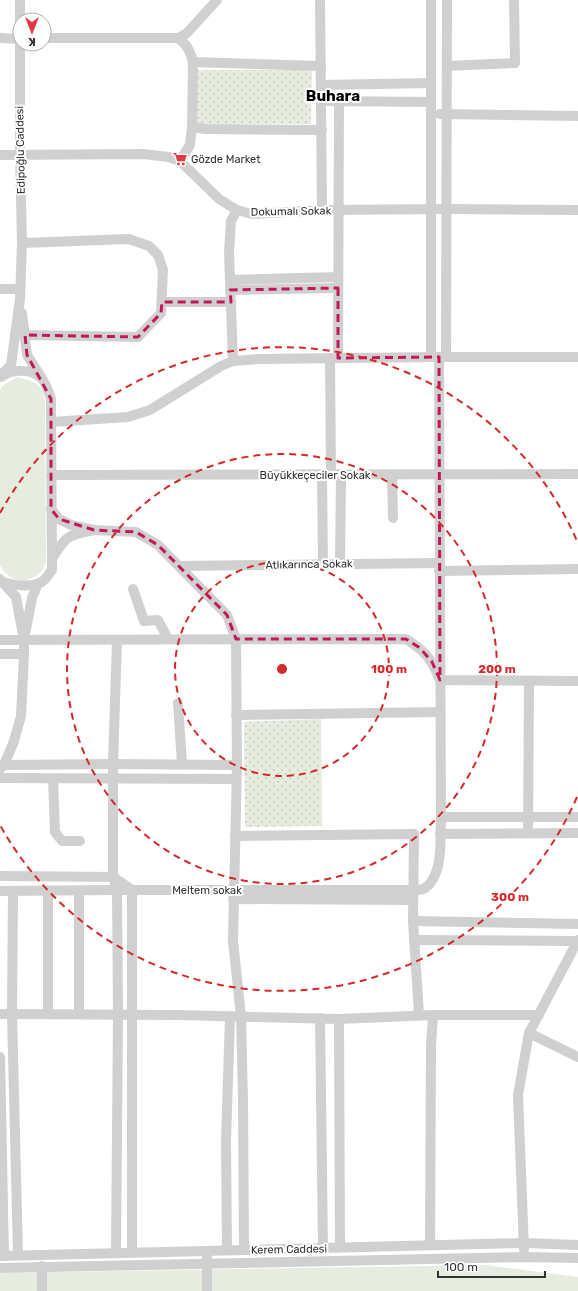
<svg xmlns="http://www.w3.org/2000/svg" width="578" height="1291" font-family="Rubik,sans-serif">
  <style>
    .grass { fill: #e6ecdf }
    .park { fill: url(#park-dots) }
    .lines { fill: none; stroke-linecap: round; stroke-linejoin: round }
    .minor { stroke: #d0d0d0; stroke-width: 10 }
    .marked { fill: none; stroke: #c2185b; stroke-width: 3; stroke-dasharray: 8 5; stroke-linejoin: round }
    .ring { fill: none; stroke: #d62828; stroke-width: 2; stroke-dasharray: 7 5 }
    .labels { text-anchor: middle; stroke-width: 4; stroke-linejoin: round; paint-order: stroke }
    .street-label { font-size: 11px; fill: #333; stroke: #fff }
    .poi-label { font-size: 11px; fill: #333; stroke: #fff; text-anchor: start }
    .district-label { font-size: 15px; font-weight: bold; fill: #000; stroke: #fff }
    .centre { fill: #d62828; stroke: #fff; stroke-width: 2 }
    .ring-label { font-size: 12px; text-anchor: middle; font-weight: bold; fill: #d62828; stroke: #fff; stroke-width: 4; stroke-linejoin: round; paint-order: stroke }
  </style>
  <defs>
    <pattern id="park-dots" width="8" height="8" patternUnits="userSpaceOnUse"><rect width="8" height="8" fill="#e6ecdf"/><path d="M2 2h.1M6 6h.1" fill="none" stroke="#c6cbc0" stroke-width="1.8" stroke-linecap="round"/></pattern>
  </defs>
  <rect width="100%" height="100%" fill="#fff"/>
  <!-- grass -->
  <g class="grass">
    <path d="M17,377C34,381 43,383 45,402L46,562C45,564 44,568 42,570C30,586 8,583 0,565V390L2,386Z"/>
    <path d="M485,1265L578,1277V1291H0V1273Z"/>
  </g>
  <!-- park -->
  <g class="park">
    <path d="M196,70H312L311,124H196Z"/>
    <path d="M321,719L322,826L245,827L244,722Z"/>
  </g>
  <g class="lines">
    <!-- minor -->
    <g class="minor">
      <path d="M320,0L322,210"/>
      <path d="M0,38L20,39"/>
      <path d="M44,38H178L187,33L217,0"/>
      <path d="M178,38C187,44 190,51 193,62L321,66"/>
      <path d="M447,66L515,63L514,0"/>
      <path d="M321,85L431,83"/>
      <path d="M322,101L431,102"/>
      <path d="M440,114L578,116"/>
      <path d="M192,127L205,129L322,130"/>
      <path d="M0,155L143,154L169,157L180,161L219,199L237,210L252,214L322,210L446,209L578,210"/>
      <path d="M180,161L190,145L192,127L193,62"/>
      <path d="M22,243L129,239L149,246L158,255L163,270L161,313L138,337L25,335"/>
      <path d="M230,280L338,277"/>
      <path d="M0,289H20"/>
      <path d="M230,290L338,288"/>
      <path d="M162,302H231"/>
      <path d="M22,313L27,355L41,377"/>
      <path d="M431,357V0"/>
      <path d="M446,357L447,0"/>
      <path d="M330,358L331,475"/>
      <path d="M338,358L339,101"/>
      <path d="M233,361L229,253L231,221L237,210"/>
      <path d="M0,376L11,365L20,299L22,243L20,155V0"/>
      <path d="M51,422L128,417L150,410L221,366L233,361L259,359L439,357H578"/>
      <path d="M392,474L393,518"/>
      <path d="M51,475L578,474"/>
      <path d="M322,475L323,563"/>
      <path d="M51,509L59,519L71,525L94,530C67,536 66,535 52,559"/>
      <path d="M94,530L136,532L158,545L227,615L236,639L237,765L233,941L241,1016L243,1101L244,1250"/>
      <path d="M340,563L341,475"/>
      <path d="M179,566L439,563"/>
      <path d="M439,571L578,569"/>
      <path d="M0,579L2,582C13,585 35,589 44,580C47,578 49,573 52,570L51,399C49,393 46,383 42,379C32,368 12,369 1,377"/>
      <path d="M133,589L144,621L158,620L168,639"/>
      <path d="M25,634L32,598L38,583"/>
      <path d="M0,640L406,639C425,651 431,658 440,680L578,681"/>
      <path d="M117,640L113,764V877L132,890V1252"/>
      <path d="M0,654H24"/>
      <path d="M178,703L182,764"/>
      <path d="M236,715L440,712"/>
      <path d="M4,765L113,764L237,765"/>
      <path d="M0,769L4,765L14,741L21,716L24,654V640L16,597L3,583"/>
      <path d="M0,778L236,779"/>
      <path d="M53,779L55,832L62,841H80"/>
      <path d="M441,817H578"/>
      <path d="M528,833L529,681"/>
      <path d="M440,834L578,833"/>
      <path d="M235,836L414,834L413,921L419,1015"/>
      <path d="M0,876L113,877L117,890L118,1015L116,1253"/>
      <path d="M0,891L117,890H413C417,890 422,890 425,888C444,875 440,837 441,817L439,357"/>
      <path d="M13,891L12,1014L18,1255"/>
      <path d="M48,891V1014"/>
      <path d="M79,891V1014"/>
      <path d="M233,899L413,900"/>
      <path d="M413,921L578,924"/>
      <path d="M414,940L577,941"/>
      <path d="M0,1014L176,1015L339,1019L433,1015H539"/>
      <path d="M320,1018L323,1248"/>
      <path d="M339,1019L340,1247"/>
      <path d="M529,1033L578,1057"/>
      <path d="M0,1057L4,1256"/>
      <path d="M430,1245L431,1046L433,1015"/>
      <path d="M524,1249L518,1095L529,1033L578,940"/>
      <path d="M227,1250L226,1141L230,1016"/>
      <path d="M0,1256L524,1243L578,1245"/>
      <path d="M0,1268L525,1257L578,1258"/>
      <path d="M42,1291V1266"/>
      <path d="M207,1291V1256"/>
    </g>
  </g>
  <!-- marked area -->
  <path class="marked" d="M338,288V358L439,357L440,680L432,662L420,648L406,639H236L227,615L158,545L136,532L94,530L59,519L51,509V399L27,355L25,335L138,337L161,313L162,302H231L230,290Z"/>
  <!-- distance rings -->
  <g class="ring">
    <circle cx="282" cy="669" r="107"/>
    <circle cx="282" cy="669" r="215"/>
    <path d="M577 797A322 322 0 0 1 0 825M0 513A322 322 0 0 1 577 541"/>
  </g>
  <!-- icons -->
  <defs>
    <symbol id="supermarket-bare" viewBox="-9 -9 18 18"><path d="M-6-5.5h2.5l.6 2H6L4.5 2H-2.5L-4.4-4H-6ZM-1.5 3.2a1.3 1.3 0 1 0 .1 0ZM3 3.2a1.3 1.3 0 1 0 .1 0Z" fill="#e63946" stroke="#fff" stroke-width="2.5" paint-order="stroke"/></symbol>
  </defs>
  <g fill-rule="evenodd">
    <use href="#supermarket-bare" x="170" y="149" width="20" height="20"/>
  </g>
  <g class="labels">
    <!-- street labels -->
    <g class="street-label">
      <text transform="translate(20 150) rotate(-91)" y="4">Edipoğlu Caddesi</text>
      <text transform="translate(291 211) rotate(-1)" y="4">Dokumalı Sokak</text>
      <text x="315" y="479">Büyükkeçeciler Sokak</text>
      <text transform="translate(309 564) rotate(-1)" y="4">Atlıkarınca Sokak</text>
      <text x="207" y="894">Meltem sokak</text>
      <text transform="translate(289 1249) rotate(-1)" y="4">Kerem Caddesi</text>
    </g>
    <!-- poi labels -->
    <g class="poi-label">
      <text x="191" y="163">Gözde Market</text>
    </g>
    <!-- district labels -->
    <g class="district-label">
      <text x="333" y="101">Buhara</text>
    </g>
  </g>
  <circle cx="282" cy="669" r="6" class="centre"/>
  <g class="ring-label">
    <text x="389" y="673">100 m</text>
    <text x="497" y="673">200 m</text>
    <text x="510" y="901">300 m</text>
  </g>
  <!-- north arrow -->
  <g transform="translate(32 32) rotate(180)"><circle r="19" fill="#ffffff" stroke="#adadad"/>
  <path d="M0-3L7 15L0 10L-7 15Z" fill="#e63946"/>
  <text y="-6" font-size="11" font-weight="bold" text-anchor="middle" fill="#333333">K</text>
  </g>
  <!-- scale -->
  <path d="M438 1271v6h107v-6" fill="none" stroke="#333333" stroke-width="2"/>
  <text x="444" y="1271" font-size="12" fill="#333333" stroke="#ffffff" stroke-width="3" paint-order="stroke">100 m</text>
</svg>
